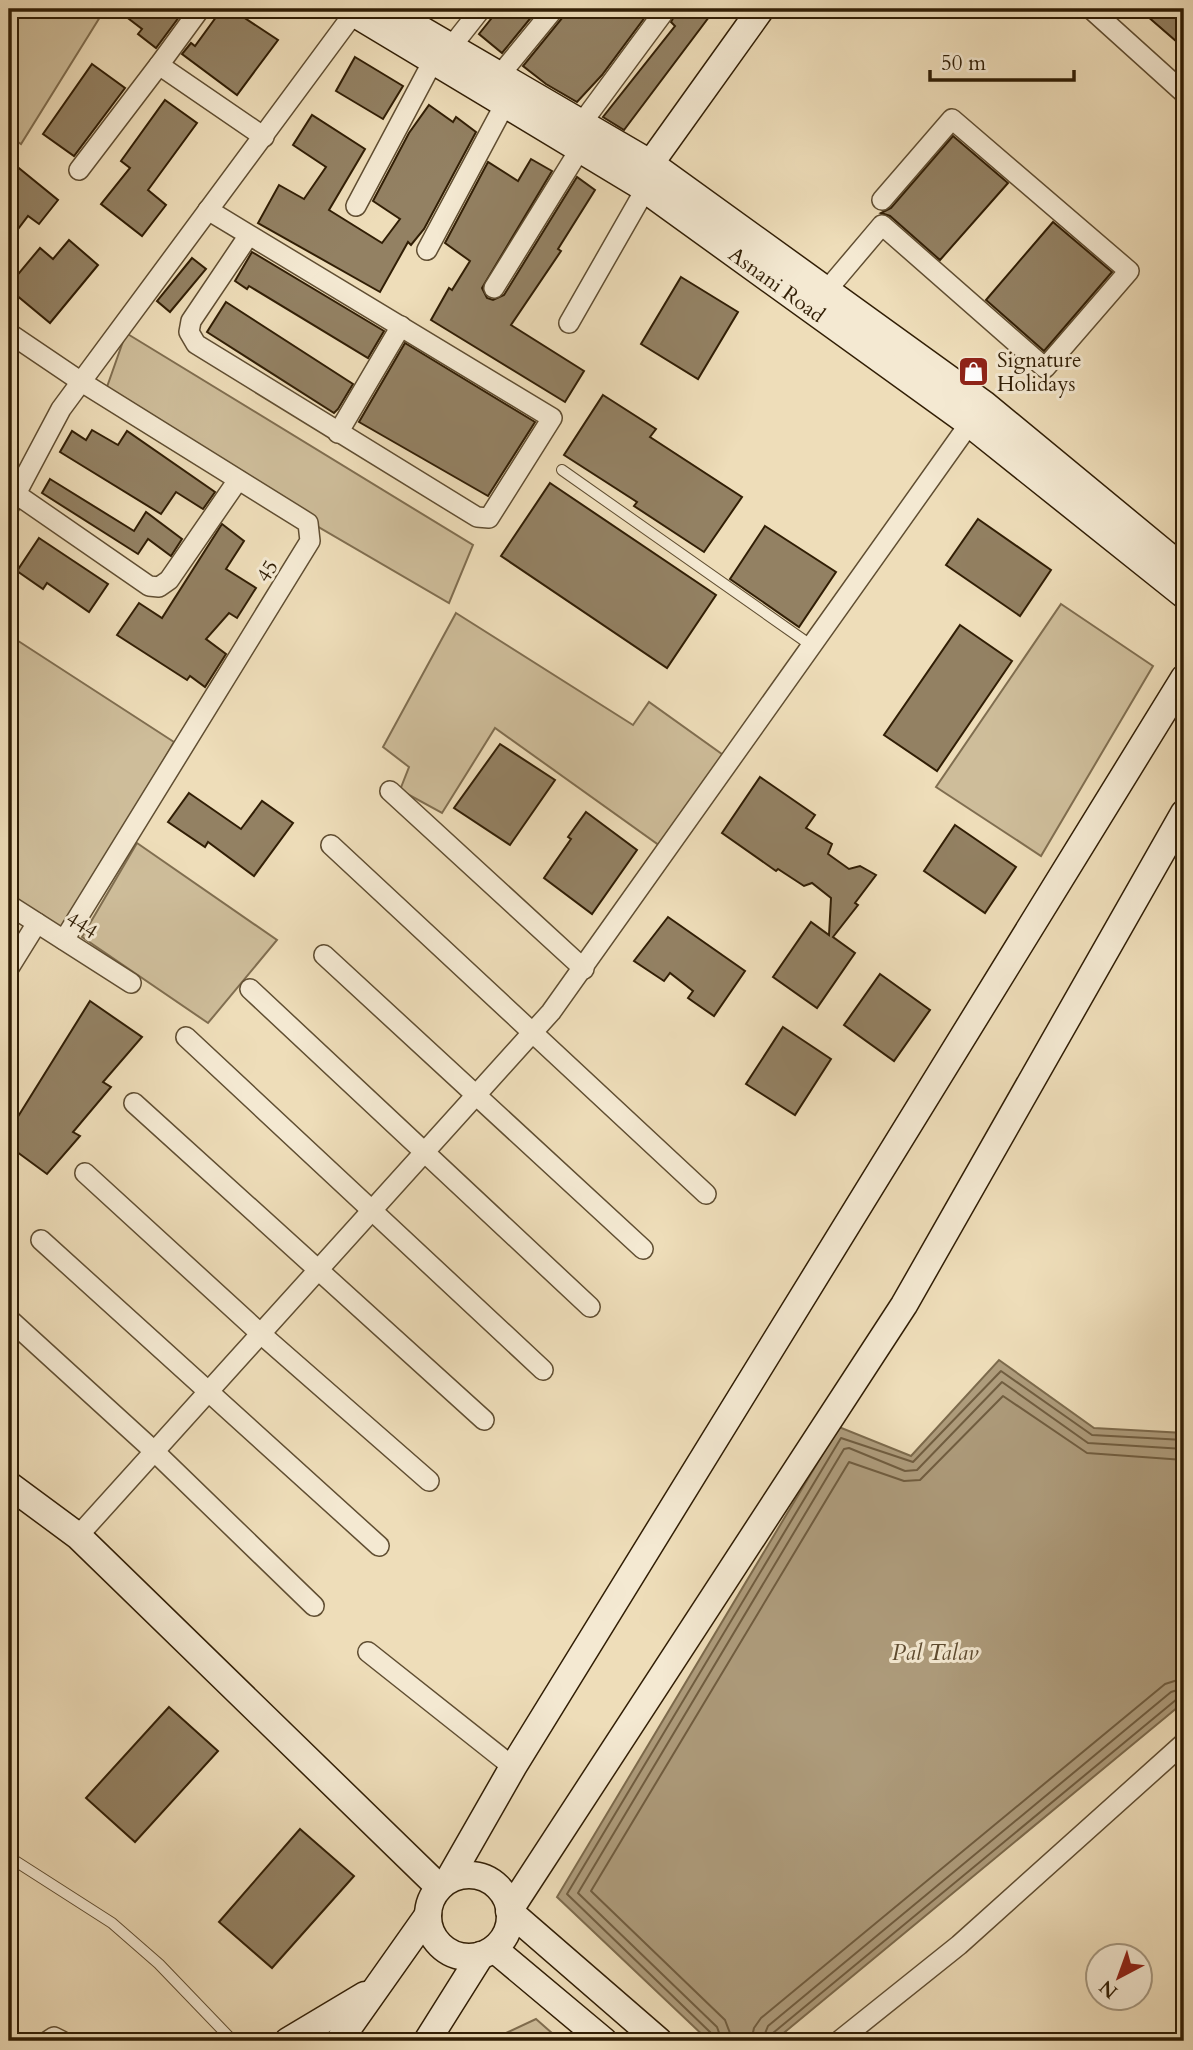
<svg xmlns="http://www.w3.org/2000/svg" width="1193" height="2050" font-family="Cardo,serif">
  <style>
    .green { fill: #cebd9a; stroke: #806e50; stroke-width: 2 }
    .water { fill: #ae9c7c; stroke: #7c6a4c; stroke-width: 2 }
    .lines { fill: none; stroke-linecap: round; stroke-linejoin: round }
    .shore { stroke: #705d40; stroke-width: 2 }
    .building { fill: #938163; stroke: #311e05; stroke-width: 2 }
    .lane-casing { stroke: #604e32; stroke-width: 12 }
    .street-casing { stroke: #604e32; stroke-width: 22 }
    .secondary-casing { stroke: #311e05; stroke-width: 29 }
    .lane { stroke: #f4e9d2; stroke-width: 10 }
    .street { stroke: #f4e9d2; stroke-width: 19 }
    .secondary { stroke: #f4e9d2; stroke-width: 26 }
    .labels { text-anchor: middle; stroke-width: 6; stroke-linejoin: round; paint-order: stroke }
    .street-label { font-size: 21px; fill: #311e05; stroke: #f4e9d2 }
    .poi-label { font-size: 21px; fill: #311e05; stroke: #f4e9d2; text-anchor: start }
    .water-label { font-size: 23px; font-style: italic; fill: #5d4a2f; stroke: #f4e9d2 }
  </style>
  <rect width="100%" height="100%" fill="#eeddb9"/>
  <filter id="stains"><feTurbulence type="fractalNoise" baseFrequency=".00286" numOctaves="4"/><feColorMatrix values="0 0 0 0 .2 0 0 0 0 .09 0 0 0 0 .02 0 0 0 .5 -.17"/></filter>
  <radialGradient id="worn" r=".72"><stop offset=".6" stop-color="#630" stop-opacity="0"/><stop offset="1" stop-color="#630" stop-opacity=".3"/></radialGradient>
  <!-- green -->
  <g class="green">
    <path d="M9,9H105L21,144L9,136Z"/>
    <path d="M126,333L473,545L449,603L102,401Z"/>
    <path d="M1061,604L1153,666L1041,856L936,787Z"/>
    <path d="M456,613L633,725L649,702L726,757L663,848L495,728L442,813L400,790L409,767L383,747Z"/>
    <path d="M9,635L174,742L65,934L9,899Z"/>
    <path d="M137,843L277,940L208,1023L82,937Z"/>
    <path d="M536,2019L561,2041H489Z"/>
  </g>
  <!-- water -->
  <path class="water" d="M999,1360L1094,1428L1184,1433V1702L774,2041H709L557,1897L839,1427L911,1456Z"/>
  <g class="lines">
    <!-- shore -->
    <g class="shore">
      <path d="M713,2041L711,2033L567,1894L841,1438L913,1462L1001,1371L1092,1435L1184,1440"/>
      <path d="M722,2041L717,2027L578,1893L844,1449L849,1448L905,1471L917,1470L1002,1382L1088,1443L1184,1449"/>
      <path d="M733,2041L725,2020L591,1891L849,1462L904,1481L920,1480L1003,1396L1087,1453L1184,1460"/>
      <path d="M751,2041L754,2028L761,2018L1165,1684L1184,1678"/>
      <path d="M762,2041L768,2026L1171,1692L1184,1688"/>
      <path d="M770,2041L773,2033L1177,1699L1184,1697"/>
    </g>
  </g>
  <!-- building -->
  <g class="building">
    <path d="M116,9H185L156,48L138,34L142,29Z"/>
    <path d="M222,9H231L278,40L237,95L182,54L191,43L195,46Z"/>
    <path d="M499,9H538L502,53L479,34Z"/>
    <path d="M566,9H651L602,75L577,102L546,84L523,66L563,17Z"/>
    <path d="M678,9H715L624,130L603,117L675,26L671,22Z"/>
    <path d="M1139,9H1184V48Z"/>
    <path d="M355,57L403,86L383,119L336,91Z"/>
    <path d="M92,64L125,88L74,156L43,134Z"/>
    <path d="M165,100L197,123L148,190L166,205L142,236L101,204L130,168L121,161Z"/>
    <path d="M429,105L453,122L456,117L476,132L424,229L411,245L408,242L380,292L258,223L279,185L304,199L326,167L293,145L312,115L365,149L329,210L382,243L400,219L373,201L409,133Z"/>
    <path d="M953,136L1008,183L940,260L890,216L881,213L891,208Z"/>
    <path d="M531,159L552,171L482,288L487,298L493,300L504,295L577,177L595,190L558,249L561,251L511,325L584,371L565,402L431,320L449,288L452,290L470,261L445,243L488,162L518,181Z"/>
    <path d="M9,160L58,200L39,224L28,216L9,241Z"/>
    <path d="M1053,222L1112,272L1044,351L986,300Z"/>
    <path d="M69,240L98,265L50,323L9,289V285L40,248L53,259Z"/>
    <path d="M252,252L384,331L368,358L249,286L247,289L235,281Z"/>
    <path d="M192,258L206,269L170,312L157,301Z"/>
    <path d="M681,277L738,312L698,379L641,344Z"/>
    <path d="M226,302L353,384L338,409L334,413L207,332Z"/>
    <path d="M405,343L535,422L488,496L359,422Z"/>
    <path d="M603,395L656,429L650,437L742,497L704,552L634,506L637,502L564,455Z"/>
    <path d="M92,430L118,445L127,431L215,492L203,509L176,492L161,514L60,452L72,431L86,440Z"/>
    <path d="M50,479L134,531L146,512L182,539L171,556L148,539L138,554L42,493Z"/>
    <path d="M550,483L716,595L667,668L501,556Z"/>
    <path d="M978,519L1051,570L1020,616L946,565Z"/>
    <path d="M222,524L244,541L226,569L256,588L237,618L229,613L206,639L226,654L205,687L190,676L187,680L117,635L139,603L162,618Z"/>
    <path d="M765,526L836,572L799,627L730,579Z"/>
    <path d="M39,538L108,584L89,612L47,583L43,589L17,571Z"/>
    <path d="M960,625L1012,661L937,771L884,735Z"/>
    <path d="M500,744L555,780L510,845L454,808Z"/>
    <path d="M760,777L815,815L806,828L832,844L828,854L849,869L860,866L876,875L855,903L858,905L833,937L855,953L817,1008L773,977L811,922L829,935L831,898L812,883L804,886L778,869L776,871L722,833Z"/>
    <path d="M189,793L241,829L262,801L293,823L254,876L208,842L205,847L168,822Z"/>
    <path d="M586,812L637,850L592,914L544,878L571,839L568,837Z"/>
    <path d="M955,825L1016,867L985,913L924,871Z"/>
    <path d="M668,917L745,971L714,1016L688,998L693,991L670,973L664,981L634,961Z"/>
    <path d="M880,974L930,1010L894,1061L844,1025Z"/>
    <path d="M90,1001L142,1037L103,1082L111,1087L73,1132L80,1136L47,1174L9,1146V1131Z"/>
    <path d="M783,1027L831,1059L795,1115L746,1084Z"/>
    <path d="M169,1707L218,1751L135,1842L86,1798Z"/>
    <path d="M300,1829L354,1876L272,1968L219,1922Z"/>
  </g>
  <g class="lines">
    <defs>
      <g id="lane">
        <path d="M562,470L812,646"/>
        <path d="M9,1857L112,1923L159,1964L233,2041"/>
      </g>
      <g id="street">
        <path d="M1091,9L1184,93"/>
        <path d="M451,47L481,9"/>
        <path d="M159,65L200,9"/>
        <path d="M499,76L554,9"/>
        <path d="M581,124L666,9"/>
        <path d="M79,170L159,65L264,137"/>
        <path d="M356,206L433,61"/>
        <path d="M208,210L552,418L489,518L477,517L196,344L189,332L191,321L249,235"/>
        <path d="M427,250L505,104"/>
        <path d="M494,288L580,149"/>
        <path d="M827,290L882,225L1045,368L1129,271L952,119L882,200"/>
        <path d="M569,323L645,190"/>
        <path d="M9,333L80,381L308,523L310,541L64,940"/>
        <path d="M338,433L401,326"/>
        <path d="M16,494L149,586L159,587L169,580L238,480"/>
        <path d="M9,507L61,409L357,9"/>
        <path d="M390,791L584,969"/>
        <path d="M331,845L706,1194"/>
        <path d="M9,905L131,983"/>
        <path d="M324,955L643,1249"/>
        <path d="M9,968L37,923"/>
        <path d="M250,989L590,1307"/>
        <path d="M186,1037L543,1370"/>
        <path d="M134,1103L484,1420"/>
        <path d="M85,1173L261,1334L429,1481"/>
        <path d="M41,1240L379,1546"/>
        <path d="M9,1319L155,1452L314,1606"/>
        <path d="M78,1536L551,1012L977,413"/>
        <path d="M368,1652L513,1767"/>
        <path d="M48,2041L54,2037L62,2041"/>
        <path d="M839,2041L959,1945L1184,1743"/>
      </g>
      <g id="secondary">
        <path id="s1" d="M347,9L636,183L970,424L1184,595"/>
        <path d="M386,9L650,163L984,404L1184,569"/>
        <path d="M640,178L761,9"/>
        <path d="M9,1485L78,1536L439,1887"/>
        <circle cx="469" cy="1916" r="41"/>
        <path d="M449,1879L513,1767L1184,678"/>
        <path d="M494,1949L604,2041"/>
        <path d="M288,2041L365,1995"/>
        <path d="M339,2041L428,1915"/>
        <path d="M427,2041L481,1955"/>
        <path d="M659,2041L509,1911L904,1305L1184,813"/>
      </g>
    </defs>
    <!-- lane casing -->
    <use href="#lane" class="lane-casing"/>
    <!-- street casing -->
    <use href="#street" class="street-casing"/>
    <!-- secondary casing -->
    <use href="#secondary" class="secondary-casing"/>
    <!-- lane -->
    <use href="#lane" class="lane"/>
    <!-- street -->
    <use href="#street" class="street"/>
    <!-- secondary -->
    <use href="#secondary" class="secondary"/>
  </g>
  <!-- icons -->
  <defs>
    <symbol id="shop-square" viewBox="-11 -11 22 22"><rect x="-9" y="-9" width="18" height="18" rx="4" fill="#8f2418" stroke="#f4e9d2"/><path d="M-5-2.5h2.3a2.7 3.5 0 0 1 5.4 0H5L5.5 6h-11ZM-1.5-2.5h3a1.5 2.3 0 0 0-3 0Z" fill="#fff"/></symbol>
  </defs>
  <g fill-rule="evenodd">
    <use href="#shop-square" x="956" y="354" width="35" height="35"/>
  </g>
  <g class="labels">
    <!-- street labels -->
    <g class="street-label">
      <text dy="7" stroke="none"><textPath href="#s1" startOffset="511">Asnani Road</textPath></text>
      <text transform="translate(267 571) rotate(-58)" y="7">45</text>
      <text transform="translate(82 925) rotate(32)" y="7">444</text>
    </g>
    <!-- poi labels -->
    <g class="poi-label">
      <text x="997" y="367">Signature<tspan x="997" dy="24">Holidays</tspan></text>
    </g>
    <!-- water labels -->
    <g class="water-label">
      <text x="935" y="1660">Pal Talav</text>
    </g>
  </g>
  <!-- margin -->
  <rect width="1193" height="2050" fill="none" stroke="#eeddb9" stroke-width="35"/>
  <rect x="10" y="10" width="1172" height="2029" fill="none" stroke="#311e05" stroke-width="3.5"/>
  <rect x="18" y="18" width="1158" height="2015" fill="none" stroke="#311e05" stroke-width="2"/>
  <!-- north arrow -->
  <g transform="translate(1119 1977) rotate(221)"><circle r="33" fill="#f4e9d2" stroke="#a69880" stroke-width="2"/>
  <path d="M0-5L12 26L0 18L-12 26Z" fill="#8f2418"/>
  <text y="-10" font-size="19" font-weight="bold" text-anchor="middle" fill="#311e05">N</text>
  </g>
  <!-- scale -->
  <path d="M930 70v10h144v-10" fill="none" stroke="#311e05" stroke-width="3.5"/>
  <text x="941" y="70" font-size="21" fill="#311e05" stroke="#f4e9d2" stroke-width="5" paint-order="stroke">50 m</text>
  <rect width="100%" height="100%" filter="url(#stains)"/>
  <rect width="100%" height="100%" fill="url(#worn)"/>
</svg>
